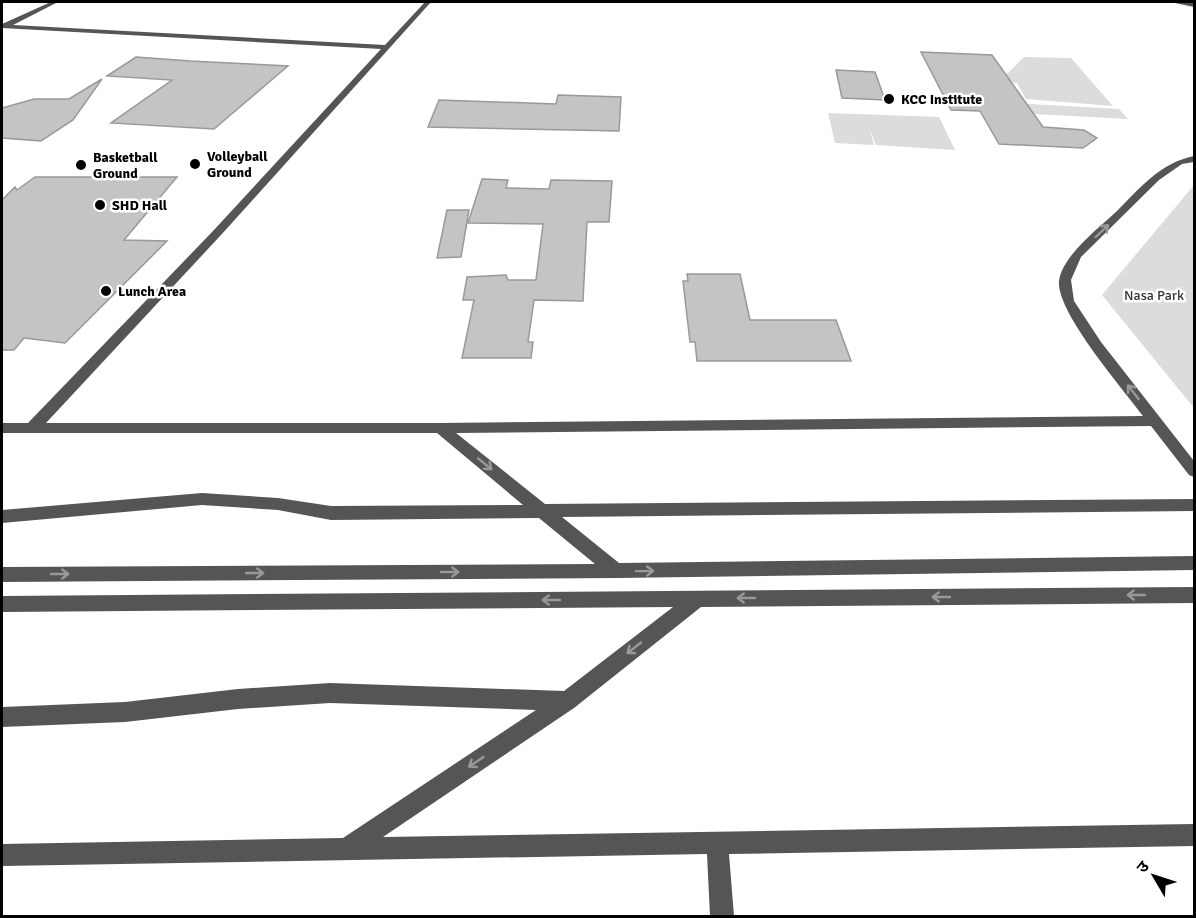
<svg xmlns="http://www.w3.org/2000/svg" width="1196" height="918" font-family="Signika,'Noto Sans Devanagari',sans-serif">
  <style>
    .green { fill: #dcdcdc }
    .building { fill: #c4c4c4; stroke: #999; stroke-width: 1.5 }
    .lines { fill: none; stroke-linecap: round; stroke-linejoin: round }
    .minor { fill: #555; fill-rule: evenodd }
    .oneway { stroke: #999 }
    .poi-dot { fill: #000; stroke: #fff; stroke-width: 2 }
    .labels { text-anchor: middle; stroke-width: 5; stroke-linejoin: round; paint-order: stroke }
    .far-poi-label { font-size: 14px; font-weight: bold; fill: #000; stroke: #fff; text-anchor: start }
    .far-park-label { font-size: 14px; fill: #333; stroke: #fff }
  </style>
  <rect width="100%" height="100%" fill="#fff"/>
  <!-- green -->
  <g class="green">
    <path d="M1024,57L1071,58L1113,106L1026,99L1017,83L997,81L993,72L1008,73Z"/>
    <path d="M994,102L1119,109L1128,119L1000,112Z"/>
    <path d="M828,113L939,117L955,150L876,145L870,130L874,145L835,143Z"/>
    <path d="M1194,185V408L1102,295Z"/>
  </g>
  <!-- building -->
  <g class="building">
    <path d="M921,52L992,55L1043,127L1084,130L1097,138L1083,148L999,144L980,111L951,110Z"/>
    <path d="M136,57L190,61L288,66L214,129L111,123L172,80L107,76Z"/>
    <path d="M836,70L875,72L885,100L842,98Z"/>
    <path d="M102,79L73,120L41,141L2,138V108L34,99H69Z"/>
    <path d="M558,95L621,97L619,131L428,127L439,100L556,104Z"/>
    <path d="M35,177H177L124,240L167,241L65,343L24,338L14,350H2V200L15,187L17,190Z"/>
    <path d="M482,179L508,180L506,188L549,189L551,180L612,181L609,222H587L583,301L534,300L528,342H533L531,358H462L474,300H463L467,277L506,275L508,280H536L543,224L468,223Z"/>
    <path d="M447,210H469L461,257L437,258Z"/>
    <path d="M687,274H740L750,320H836L851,361H697L695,342H690L683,281H688Z"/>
  </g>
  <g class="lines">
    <!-- minor -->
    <g class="minor">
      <path d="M51,2H58L13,25L385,45L425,2H431L221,235L46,423H440L1143,416C1123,389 1056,312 1059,281C1062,256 1099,228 1117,211C1141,187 1160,163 1194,156V162L1182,164L1159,180L1081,257L1071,280L1074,301L1101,342L1194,461V477L1189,475L1151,426L456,433L545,504L1194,499V511L562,517L619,563L1194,556V570L616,578L2,582V567L595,564L539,518L331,520L278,510L202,505L2,523V510L202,493L278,498L331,506L523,505L437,433H2V423H28L213,231L381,49L2,28V24Z"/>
      <path d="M1170,2L1194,3V7Z"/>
      <path d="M1194,587V603L701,607L574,708L383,837L1194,824V846L729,854L734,916H710L707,854L2,866V844L343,838L536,710L330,703L238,709L125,722L2,727V707L125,702L238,689L330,683L564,691L673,607L2,612V596Z"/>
    </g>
  </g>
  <!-- one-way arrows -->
  <defs><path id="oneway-shaft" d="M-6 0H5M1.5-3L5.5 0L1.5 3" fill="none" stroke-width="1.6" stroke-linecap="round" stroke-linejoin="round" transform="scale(1.5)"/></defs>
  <g class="oneway">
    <use href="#oneway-shaft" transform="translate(1102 231) rotate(-44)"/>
    <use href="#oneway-shaft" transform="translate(1133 392) rotate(-128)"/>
    <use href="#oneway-shaft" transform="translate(485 464) rotate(39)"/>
    <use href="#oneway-shaft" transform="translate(645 571) rotate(-1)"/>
    <use href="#oneway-shaft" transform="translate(450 572)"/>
    <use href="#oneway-shaft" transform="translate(255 573)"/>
    <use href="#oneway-shaft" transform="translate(60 574)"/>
    <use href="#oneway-shaft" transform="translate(1136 595) rotate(180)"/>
    <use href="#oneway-shaft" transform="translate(941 597) rotate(180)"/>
    <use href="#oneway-shaft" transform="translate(746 598) rotate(180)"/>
    <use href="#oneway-shaft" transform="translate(551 600) rotate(180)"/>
    <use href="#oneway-shaft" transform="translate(634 648) rotate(142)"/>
    <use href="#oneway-shaft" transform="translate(476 762) rotate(146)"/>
  </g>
  <!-- markers -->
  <g class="poi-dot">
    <circle cx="889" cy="99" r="6"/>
    <circle cx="195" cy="164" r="6"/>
    <circle cx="81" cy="165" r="6"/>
    <circle cx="100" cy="205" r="6"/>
    <circle cx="106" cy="291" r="6"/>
  </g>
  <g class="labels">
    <!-- far-poi labels -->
    <g class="far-poi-label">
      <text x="901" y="104">KCC Institute</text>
      <text x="207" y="161">Volleyball<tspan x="207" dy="16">Ground</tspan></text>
      <text x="93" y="162">Basketball<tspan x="93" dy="16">Ground</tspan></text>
      <text x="112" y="210">SHD Hall</text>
      <text x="118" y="296">Lunch Area</text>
    </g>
    <!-- far-park labels -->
    <g class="far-park-label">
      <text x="1154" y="300">Nasa Park</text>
    </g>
  </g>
  <!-- border -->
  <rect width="1196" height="918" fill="none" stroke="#000000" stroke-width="6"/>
  <!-- north arrow -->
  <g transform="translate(1154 876) rotate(309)" stroke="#ffffff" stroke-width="4.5" paint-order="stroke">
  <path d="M0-4.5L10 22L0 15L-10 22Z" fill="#000000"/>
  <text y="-9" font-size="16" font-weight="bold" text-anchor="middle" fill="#000000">उ</text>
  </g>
</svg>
